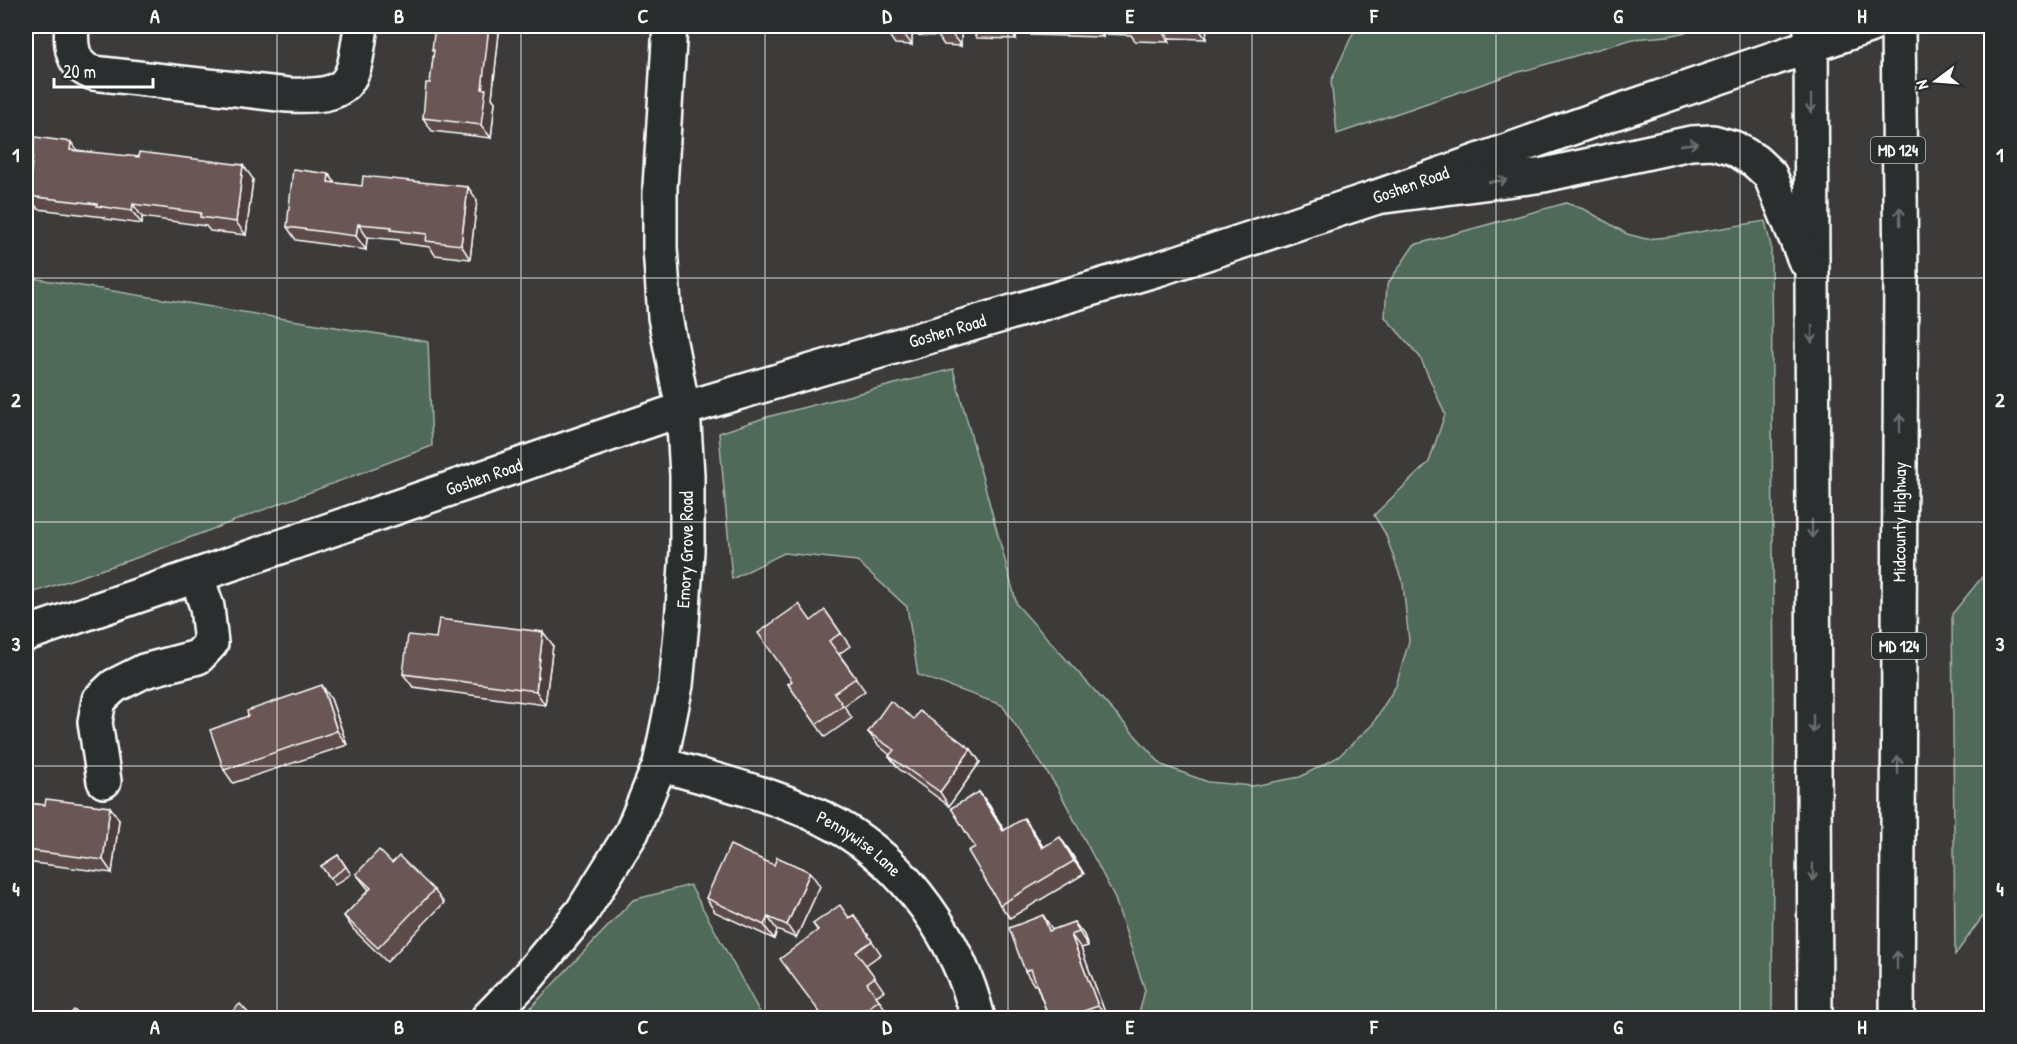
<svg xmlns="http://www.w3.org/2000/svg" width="2017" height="1044" font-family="'Patrick Hand',sans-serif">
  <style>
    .green { fill: #506a59; stroke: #a8b4ac; stroke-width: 1.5 }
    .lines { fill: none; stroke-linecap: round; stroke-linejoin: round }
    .minor-casing { stroke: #fff; stroke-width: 38 }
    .major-casing { stroke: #fff; stroke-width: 38 }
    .minor { stroke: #2a2d2e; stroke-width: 33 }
    .major { stroke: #2a2d2e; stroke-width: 33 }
    .wall { fill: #5b4b49; stroke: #fff; stroke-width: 1.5 }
    .shaded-wall { fill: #4a3d3c; stroke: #fff; stroke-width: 1.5 }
    .building { fill: #6a5755; stroke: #fff; stroke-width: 1.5 }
    .oneway { stroke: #6a6c6d }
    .grid { fill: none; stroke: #fff; stroke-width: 1.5; stroke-opacity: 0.55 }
    .labels { text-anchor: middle; stroke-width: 5; stroke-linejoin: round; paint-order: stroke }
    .shield { fill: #2a2d2e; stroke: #bfc0c0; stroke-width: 1.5 }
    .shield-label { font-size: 16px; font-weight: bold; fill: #fff }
    .street-label { font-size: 18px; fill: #fff; stroke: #2a2d2e }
    .neatline { fill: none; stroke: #fff; stroke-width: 2 }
    .grid-label { font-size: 20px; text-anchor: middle; font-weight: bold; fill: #fff }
  </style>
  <rect width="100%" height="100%" fill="#3d3a3a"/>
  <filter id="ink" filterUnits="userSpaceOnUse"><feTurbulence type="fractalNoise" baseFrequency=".0167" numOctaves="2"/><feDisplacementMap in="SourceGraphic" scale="12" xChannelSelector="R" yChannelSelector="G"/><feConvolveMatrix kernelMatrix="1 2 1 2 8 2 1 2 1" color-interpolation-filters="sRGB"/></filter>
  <g filter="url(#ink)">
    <!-- green -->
    <g class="green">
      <path d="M1367,26H1700L1686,32L1668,36L1633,39L1509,75L1337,134L1331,81L1353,33Z"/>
      <path d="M1566,203L1586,210L1627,234L1646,239L1668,237L1765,221L1771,246L1774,701L1772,1018H1138L1145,990L1114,896L1057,787L1002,705L918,675L907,607L857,561L784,553L732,579L719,433L767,417L953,369L1017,605L1162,765L1208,782L1253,786L1300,777L1338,757L1372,725L1396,686L1409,641L1403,584L1385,533L1374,515L1429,462L1445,414L1420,357L1385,317L1387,285L1414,245Z"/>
      <path d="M26,277L428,342L432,446L136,558L26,595Z"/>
      <path d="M1991,566V905L1955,955L1952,614Z"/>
      <path d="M690,885L763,1018H521L633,900Z"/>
    </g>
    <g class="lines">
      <defs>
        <g id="minor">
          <path d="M72,26C70,45 72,66 93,73L288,95C353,98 353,83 361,26"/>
          <path id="s1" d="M26,634L683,409L1158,269L1377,197L1605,116L1869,26"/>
          <path id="s2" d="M660,764C716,781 785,797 836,825C907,865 959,941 978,1018"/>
          <path d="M104,781L95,722L99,700L114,686L144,671L198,657L211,643L207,607L197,577"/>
          <path id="s3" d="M488,1018L527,978L582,912L632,832L660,764L676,685L682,622L687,551V475L683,409L665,317L660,248V187L670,26"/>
        </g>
        <g id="major">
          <path d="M1811,26L1815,1018"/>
          <path d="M1377,197L1544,175L1691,143L1713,142L1734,148L1755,161L1770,175L1805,260"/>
          <path id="s4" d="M1897,1018L1901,274L1898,26"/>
        </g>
      </defs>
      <!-- minor casing -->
      <use href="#minor" class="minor-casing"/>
      <!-- major casing -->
      <use href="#major" class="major-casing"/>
      <!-- minor -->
      <use href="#minor" class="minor"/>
      <!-- major -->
      <use href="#major" class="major"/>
    </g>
    <!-- wall -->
    <g class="wall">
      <path d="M803,26H1017L1016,39L977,38L972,31L961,30V46L944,45L938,36L912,35V45L895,44L886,31V28H878V32L806,30Z"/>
      <path d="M1024,26H1207L1206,39L1169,38V42L1135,41L1131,35L1103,34V37L1031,35Z"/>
      <path d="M499,33L492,98L495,102L491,138L432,131L423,118L430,83L434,52L432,50Z"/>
      <path d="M77,150L253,179L246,235L210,231L206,226L142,217V224L106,219L104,217L38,209L28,196Z"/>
      <path d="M329,174L335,183L477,200L470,259L435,255L430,247L400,243L399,240L367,237L366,250L296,240L287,227Z"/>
      <path d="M825,610L850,646L839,654L865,691L844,706L852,718L825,737L788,684L792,681Z"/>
      <path d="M436,638L553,645L545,705L413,687L403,674Z"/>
      <path d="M331,699L347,745L233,783L224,770Z"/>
      <path d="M914,719L971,749L980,762L949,806L899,769L889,756L890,755L878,745L868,732Z"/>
      <path d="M979,792L989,805L1004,830L1034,832L1043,847L1069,850L1084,874L1010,918L1000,905L975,847Z"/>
      <path d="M26,803L45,805L110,807L119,820L112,873L26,862Z"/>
      <path d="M338,855L351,874L335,885L321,866Z"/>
      <path d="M392,863L434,890L444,903L387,962L353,929L344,916L369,890L356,874Z"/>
      <path d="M820,886L796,938L777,930L774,939L715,912L706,898Z"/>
      <path d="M854,915L881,954L866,965L884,991L876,996L889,1014L882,1018H824L818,931L813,924L849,918Z"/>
      <path d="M1074,922L1084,935L1088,946L1081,948L1107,1018H1049L1036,984L1034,985L1025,971L1053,930Z"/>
    </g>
    <!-- shaded-wall -->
    <g class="shaded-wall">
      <path d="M485,26H494L499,33L492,98L495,102L491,138L481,125Z"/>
      <path d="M873,26H876L878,28V32Z"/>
      <path d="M902,26H905L912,35V45L902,31Z"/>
      <path d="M951,26H957L961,30V46L951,33Z"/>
      <path d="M1007,26H1017L1016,39Z"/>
      <path d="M1095,26H1097L1103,34V37Z"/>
      <path d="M1160,26L1169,38V42L1160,29Z"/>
      <path d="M1197,26H1207L1206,39Z"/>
      <path d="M71,142L80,155L70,150Z"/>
      <path d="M243,165L253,179L246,235L236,222Z"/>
      <path d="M329,174L338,187L328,182Z"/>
      <path d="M468,187L477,200L470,259L461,245Z"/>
      <path d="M133,204L142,217V224L132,211Z"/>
      <path d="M358,224L367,237L366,250L356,236Z"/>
      <path d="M543,632L553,645L545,705L536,691Z"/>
      <path d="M322,685L331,699L347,745L337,731Z"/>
      <path d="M971,749L980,762L949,806L940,792Z"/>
      <path d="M979,792L989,805L1012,844L1003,831Z"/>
      <path d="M110,807L119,820L112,873L103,860Z"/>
      <path d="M1024,818L1034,832L1051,861L1042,848Z"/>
      <path d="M1060,837L1069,850L1084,874L1074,861Z"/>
      <path d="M810,872L820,886L796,938L787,925Z"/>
      <path d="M1043,915L1052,929L1058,945L1049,931Z"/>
      <path d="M768,917L777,930L774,939L764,925Z"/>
      <path d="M1074,922L1084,935L1088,946L1079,932Z"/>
      <path d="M1071,935L1081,948L1107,1018L1098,1006Z"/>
    </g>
    <!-- building -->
    <g class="building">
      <path d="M435,26H489L482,89H486L481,125L423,118L426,83H430L434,50H432Z"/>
      <rect x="886" y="26" width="16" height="5"/>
      <path d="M935,26H951V33L935,32Z"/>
      <path d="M1126,26H1160V29L1126,28Z"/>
      <path d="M35,137L71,142L70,150L139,157V152L243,165L236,222L200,217L201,213L133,204L132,211L97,206V204L28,196Z"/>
      <path d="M293,169L329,174L328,182L362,186L363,176L468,187L461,245L426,241L427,234L391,230L392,227L358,224L356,236L287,227Z"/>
      <path d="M799,604L811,621L825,610L841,633L829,641L856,678L834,693L843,705L816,724L788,684L792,681L758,633Z"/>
      <path d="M439,619L543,632L536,691L403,674L408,635L436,638Z"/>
      <path d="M322,685L337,731L224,770L210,730L248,716L247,711Z"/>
      <path d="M890,701L914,719L919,711L971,749L940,792L889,756L894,750L868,732Z"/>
      <path d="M979,792L1003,831L1024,818L1042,848L1060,837L1074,861L1000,905L968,851L975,847L951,808Z"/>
      <path d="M46,799L110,807L103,860L26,850V803L45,805Z"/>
      <path d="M730,845L774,865L777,857L810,872L787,925L768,917L764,925L706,898Z"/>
      <path d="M379,850L392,863L399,856L434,890L378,948L344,916L371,888L356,874Z"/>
      <path d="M338,855L346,867L330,878L321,866Z"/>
      <path d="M840,905L849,918L854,915L872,941L856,952L875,977L867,983L879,1000L854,1018H824L780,959L818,930L813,924Z"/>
      <path d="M1043,915L1049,931L1074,922L1079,932L1071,935L1098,1006L1064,1018H1049L1031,969L1025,971L1009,928Z"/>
      <path d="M240,1004L253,1018H225Z"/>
      <path d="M74,1010L83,1017L82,1018H67Z"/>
    </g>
    <!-- one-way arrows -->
    <defs><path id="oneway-shaft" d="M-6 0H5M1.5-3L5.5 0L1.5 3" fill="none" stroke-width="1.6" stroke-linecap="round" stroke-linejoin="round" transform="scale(1.5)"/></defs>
    <g class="oneway">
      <use href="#oneway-shaft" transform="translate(1811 104) rotate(90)"/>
      <use href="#oneway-shaft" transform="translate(1689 144) rotate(-8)"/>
      <use href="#oneway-shaft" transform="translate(1498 181) rotate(-8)"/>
      <use href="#oneway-shaft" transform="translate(1900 216) rotate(-91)"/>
      <use href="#oneway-shaft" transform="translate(1812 334) rotate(90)"/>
      <use href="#oneway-shaft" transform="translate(1900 423) rotate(-90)"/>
      <use href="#oneway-shaft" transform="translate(1812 529) rotate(90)"/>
      <use href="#oneway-shaft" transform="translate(1813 724) rotate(90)"/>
      <use href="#oneway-shaft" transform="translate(1898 765) rotate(-90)"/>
      <use href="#oneway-shaft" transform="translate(1813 872) rotate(89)"/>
      <use href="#oneway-shaft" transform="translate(1897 960) rotate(-90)"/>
    </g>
  </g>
  <!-- grid -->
  <path class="grid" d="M277,26V1018M521,26V1018M765,26V1018M1008,26V1018M1252,26V1018M1496,26V1018M1740,26V1018M26,278H1992M26,522H1992M26,766H1992"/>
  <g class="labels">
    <!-- shield labels -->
    <g class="shield">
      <rect x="1871" y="137" width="54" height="26" rx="4.5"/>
      <rect x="1872" y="633" width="54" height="26" rx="4.5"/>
    </g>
    <g class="shield-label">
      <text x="1898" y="156">MD 124</text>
      <text x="1899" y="652">MD 124</text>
    </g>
    <!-- street labels -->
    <g class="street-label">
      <text dy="6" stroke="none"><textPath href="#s1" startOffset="1456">Goshen Road</textPath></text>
      <text dy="6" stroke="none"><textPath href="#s1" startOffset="970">Goshen Road</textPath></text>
      <text dy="6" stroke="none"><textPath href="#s1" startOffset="484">Goshen Road</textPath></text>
      <text dy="6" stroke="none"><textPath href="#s4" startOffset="496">Midcounty Highway</textPath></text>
      <text dy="6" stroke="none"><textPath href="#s3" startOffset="526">Emory Grove Road</textPath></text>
      <text dy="6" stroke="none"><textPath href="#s2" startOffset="216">Pennywise Lane</textPath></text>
    </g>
  </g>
  <!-- margin -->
  <rect width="2017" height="1044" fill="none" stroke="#2a2d2e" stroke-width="66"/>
  <!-- north arrow -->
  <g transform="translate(1936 81) rotate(254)" stroke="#2a2d2e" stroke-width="4.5" paint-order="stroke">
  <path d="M0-4.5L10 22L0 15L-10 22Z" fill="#ffffff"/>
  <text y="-9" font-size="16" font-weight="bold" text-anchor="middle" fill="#ffffff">N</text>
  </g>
  <!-- scale -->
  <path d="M54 78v9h99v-9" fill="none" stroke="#ffffff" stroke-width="3"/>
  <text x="63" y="78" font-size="18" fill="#ffffff" stroke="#2a2d2e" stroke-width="4.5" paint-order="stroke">20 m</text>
  <rect x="33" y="33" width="1951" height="978" class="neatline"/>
  <g class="grid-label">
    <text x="155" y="23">A</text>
    <text x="399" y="23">B</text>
    <text x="643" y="23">C</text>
    <text x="887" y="23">D</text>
    <text x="1130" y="23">E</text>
    <text x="1374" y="23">F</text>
    <text x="1618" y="23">G</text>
    <text x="1862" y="23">H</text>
    <text x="16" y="162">1</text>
    <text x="2000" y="162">1</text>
    <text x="16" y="407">2</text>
    <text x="2000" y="407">2</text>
    <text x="16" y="651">3</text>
    <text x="2000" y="651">3</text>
    <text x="16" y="896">4</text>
    <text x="2000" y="896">4</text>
    <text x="155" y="1034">A</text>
    <text x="399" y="1034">B</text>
    <text x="643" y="1034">C</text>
    <text x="887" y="1034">D</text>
    <text x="1130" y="1034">E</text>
    <text x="1374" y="1034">F</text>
    <text x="1618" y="1034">G</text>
    <text x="1862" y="1034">H</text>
  </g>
</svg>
